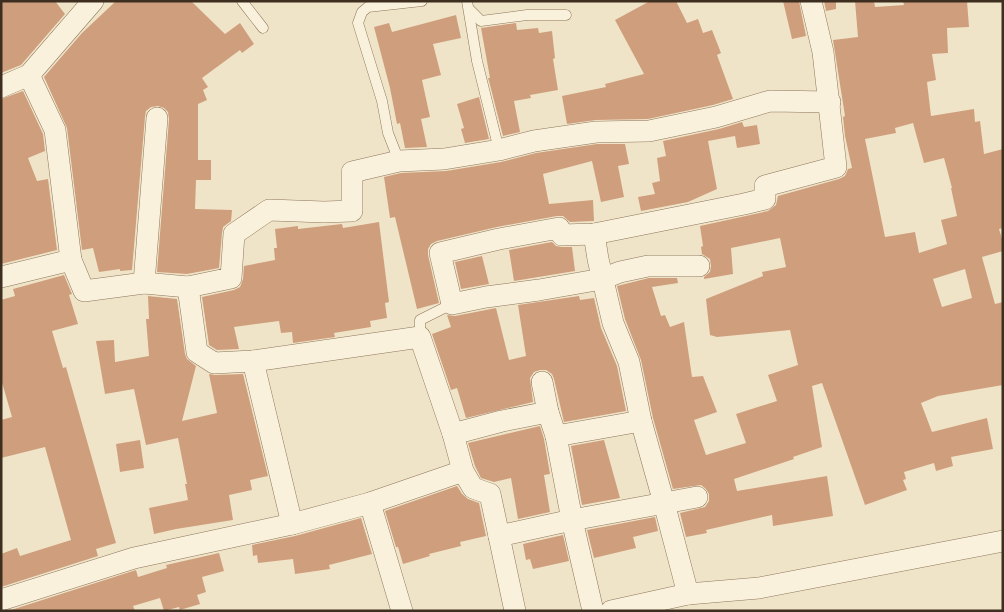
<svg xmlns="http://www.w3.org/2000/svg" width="1004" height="612" font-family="'Zilla Slab',serif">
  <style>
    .building { fill: #cf9f7d; fill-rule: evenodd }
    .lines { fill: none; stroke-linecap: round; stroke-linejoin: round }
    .service-casing { stroke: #8d765c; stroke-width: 11 }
    .minor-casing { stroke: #8d765c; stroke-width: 22 }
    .service { stroke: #faf1dc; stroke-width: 10 }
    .minor { stroke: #faf1dc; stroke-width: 21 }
  </style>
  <rect width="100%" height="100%" fill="#f0e4c8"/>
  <!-- building -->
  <g class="building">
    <path d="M1,1H55L65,14L21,65L1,73Z"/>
    <path d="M116,1H191L225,34L240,23L254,44L242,53L240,50L202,78L208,87L203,90L207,100L198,104V160H211V180H196L195,209L232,210L231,221L223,227L222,233L219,268L187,274L157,272L169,119L168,112L164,108L158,106L151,107L146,111L145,117L132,270L120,271V269L99,272L93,248L82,250L67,128L44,77L82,33Z"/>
    <path d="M650,1H676L687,23L698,19L703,33L712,30L721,53L717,55L733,99L713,105L648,119L596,120L567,124L562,96L606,87L605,84L644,74L615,20Z"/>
    <path d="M783,1H799L806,36L792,39Z"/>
    <path d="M824,1H836V9L826,11Z"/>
    <path d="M855,1H874L875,7L904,5L903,1H967L969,27L947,28L948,53L932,54L936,80L927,82L931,116L974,109L975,122L980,121L984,154L1003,149V228L999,229L1003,242V251L982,257L995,304L1003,302V385L938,396L921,403L932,432L987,418L993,449L951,457L953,466L936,471L934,463L904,472L906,479L903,480L907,490L865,505L822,383L812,386L822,447L793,457L794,459L734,479L737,491L827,476L833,516L773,526L772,515L706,530L707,533L686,537L680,513L705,507L709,501V494L706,489L701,485L673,489L653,418L641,360L625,319L617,286L649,278H677L678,283L652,287L661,316L665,315L670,327L684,322L692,377L703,376L717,412L694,420L706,455L746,443L736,414L777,401L768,375L798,365L790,330L717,337L710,335L706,299L763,276L762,272L786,267L780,238L731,248L733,274L704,279V277L710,272L711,266L710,259L702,254L701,247L703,246L700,226L768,211L776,205L778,196L839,179L845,176L848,169L852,168L845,136L843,117L845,116L833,40L858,37ZM913,123L924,163L944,158L952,188H951L957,216L941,220L947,244L919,253L915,232L885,237L865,139L896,133L895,128ZM965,269L972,298L942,307L933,279Z"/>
    <path d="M456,15L461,38L433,44L441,75L422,80L430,117L421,119L427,147L405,148L400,123L397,124L390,88L374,27L389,23L392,32Z"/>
    <path d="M516,23L517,30L538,28L539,33L552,31L555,58L553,59L558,90L530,95L531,98L514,101L520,132L503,136L489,81L488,78H490L481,28Z"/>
    <path d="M23,91L43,134L45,151L28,158L37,181L48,179L57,250L1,264V99Z"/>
    <path d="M479,97L489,139L465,143L461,129L464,128L457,104Z"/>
    <path d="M742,122L744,127L757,125L760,144L737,148L735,136L708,141L717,189L688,202L641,211L638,197L655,194L652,183L660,181L657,158L666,156L663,141L719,129Z"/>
    <path d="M597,144H625L629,164L618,166L624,197L601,202L592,161L543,174L549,204L593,200L594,221L570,222L563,216H557L497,227L437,241L431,244L428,249V255L439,303L417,309L395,217L390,218L384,177L401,173L446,171L501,162L536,153Z"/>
    <path d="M379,222L389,302L385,303L387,318L370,321L371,327L334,333L335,337L293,343L292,332L281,333L279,321L234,327L239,349L217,350L209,345L202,297L234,290L240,287L243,279L244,266L275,260L274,248H277L275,229L298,226V229L342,224L343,228Z"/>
    <path d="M552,242L556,246L562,247H572L575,271L514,281L509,250Z"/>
    <path d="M482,256L489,284L461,289L455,262Z"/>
    <path d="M64,275L72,294L69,295L78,324L52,331L63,368L66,367L116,543L96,549L98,556L1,587V554L17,548L20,556L71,540L45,447L1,458V420L12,417L1,379V300L15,296L13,289Z"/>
    <path d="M148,296L177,299L185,354L187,359L196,366L182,421L217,413L209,374L215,375L243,374L268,476L250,480L252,490L229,495L233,520L176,529L154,534L149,508L188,500L185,484H187L178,438L146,445L134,389L105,394L96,341L114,340L115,362L149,356L146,319H149Z"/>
    <path d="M579,296L580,300L594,298L601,328L617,366L626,411L564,422L554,379L552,374L546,370H540L534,372L530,378L533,402L466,418L457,388L451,390L432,334L451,327L447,315L455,316L496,308L509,360L526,356L518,305Z"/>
    <path d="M540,426L544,439L550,474L544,475L550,512L518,519L511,478L494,482L481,478L475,466L468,443Z"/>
    <path d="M140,440L144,468L120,472L116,444Z"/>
    <path d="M604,440L620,498L582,505L571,446Z"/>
    <path d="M457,486L462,494L468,499L479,503L486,536L460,542L461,546L429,554L430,556L403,564L398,547H396L385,511Z"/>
    <path d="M655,517L658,531L633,537L636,548L594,558L587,530Z"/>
    <path d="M361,518L372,554L329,565L330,569L295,574L293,559L258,563L257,555L253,556L252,545L295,536Z"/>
    <path d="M563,535L569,561L533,569L530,559L526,560L523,544Z"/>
    <path d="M219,553L224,571L202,577L206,592L197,595L200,604L180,610L179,607L164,611L160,598L133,606L135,611H8L136,570L138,577L167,568L166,565Z"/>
  </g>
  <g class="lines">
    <defs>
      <g id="service">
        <path d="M242,1L263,28"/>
        <path d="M467,1L477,61L499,150"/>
        <path d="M470,10L481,21L527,15H566"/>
        <path d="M399,161L388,133L382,101L358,23L362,12L368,7L422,1"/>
        <path d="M420,337V320L452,304"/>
      </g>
      <g id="minor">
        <path d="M29,75L55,130L71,260"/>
        <path d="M1,87L29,75L93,1"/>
        <path d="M594,234L598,259L613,323L629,362L641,421L664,503L688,594"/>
        <path d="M699,266H648L620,272L602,279L539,290L486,297L452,304L440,253L499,239L559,228L562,235L594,234L744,204L765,199V186L836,167L823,52L811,1"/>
        <path d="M1,277L71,260L84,291L144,283L188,287L197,352L214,363L253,361L420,337L453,434L463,471L473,488L490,494L515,611"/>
        <path d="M144,283L157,118"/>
        <path d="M188,287L231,278L234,234L269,210L324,212L352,211V172L399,161L444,159L499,150L534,141L596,132L649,131L716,117L770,101L830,102"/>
        <path d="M253,361L292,524"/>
        <path d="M542,382L548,412L556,436L641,421"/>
        <path d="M453,434L502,421L548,412"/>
        <path d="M556,436L572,520L593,611"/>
        <path d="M370,503L402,611"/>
        <path d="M499,536L572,520L697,497"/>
        <path d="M1,600L134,558L292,524L370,503L463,471"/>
        <path d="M611,611L688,594L759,588L1003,541"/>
      </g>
    </defs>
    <!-- service casing -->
    <use href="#service" class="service-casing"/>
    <!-- minor casing -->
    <use href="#minor" class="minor-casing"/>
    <!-- service -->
    <use href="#service" class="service"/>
    <!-- minor -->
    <use href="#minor" class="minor"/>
  </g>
  <!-- border -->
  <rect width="1004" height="612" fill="none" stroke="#3d2e20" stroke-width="5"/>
</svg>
